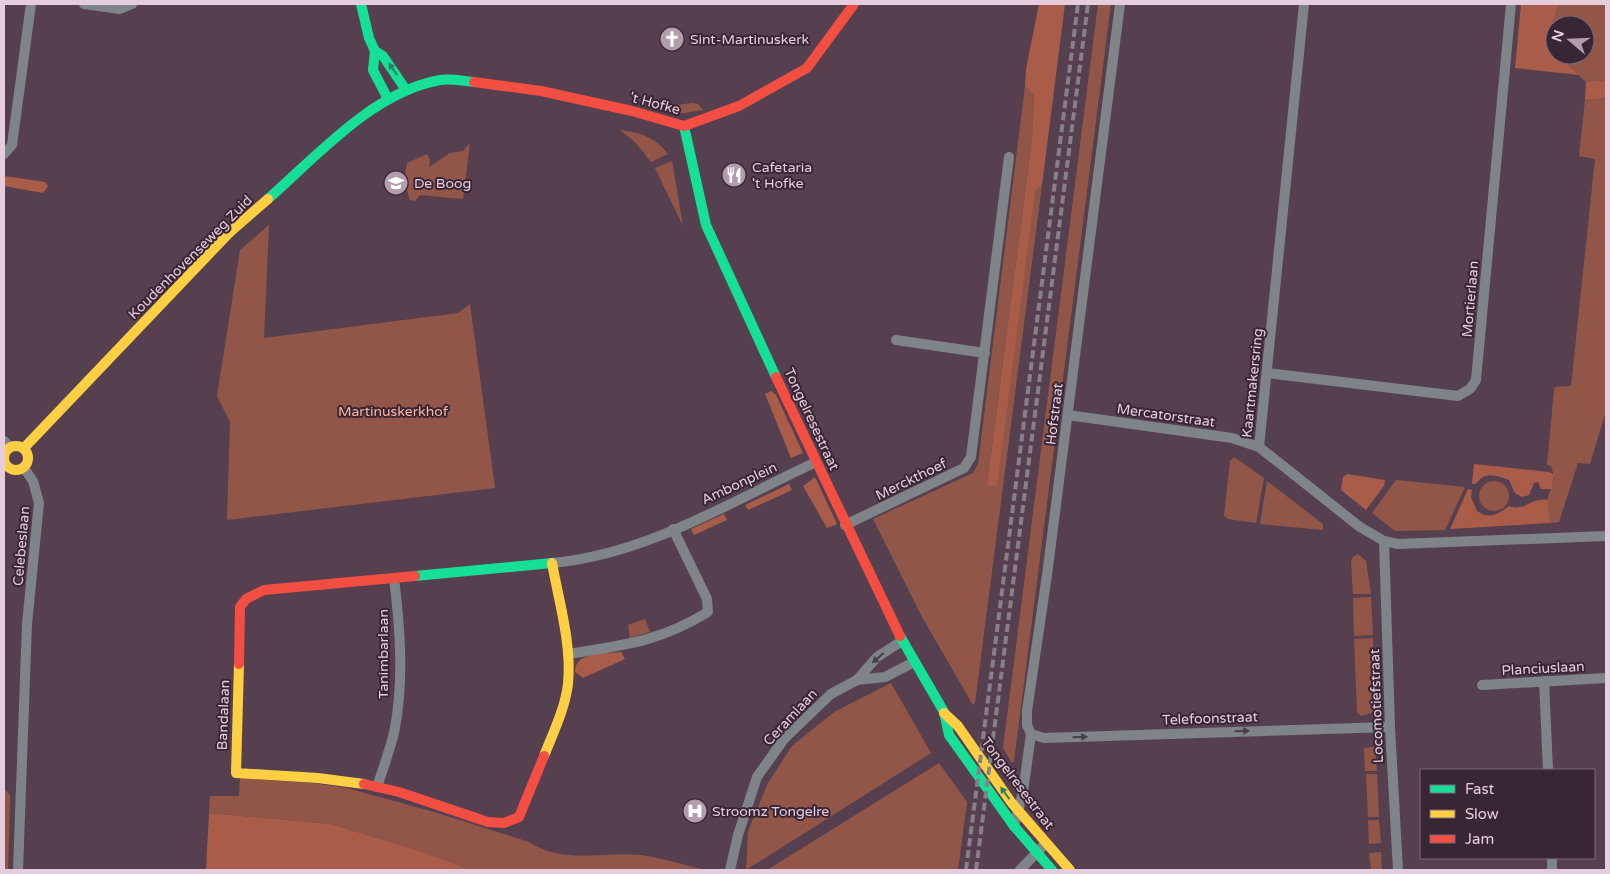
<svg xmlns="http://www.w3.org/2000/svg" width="1610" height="874" font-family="'Varela Round',sans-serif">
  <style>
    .green { fill: #925648 }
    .forest { fill: #a95d49 }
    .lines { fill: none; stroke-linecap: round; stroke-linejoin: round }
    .street { stroke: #7f8489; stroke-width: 10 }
    .fast { stroke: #16e098; stroke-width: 10 }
    .slow { stroke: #ffcf43; stroke-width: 10 }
    .jam { stroke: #f24e42; stroke-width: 10 }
    .rail { stroke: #878088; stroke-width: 4; stroke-dasharray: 8 4; stroke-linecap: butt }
    .oneway { fill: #288366 }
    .oneway2 { fill: #4a3e49 }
    .labels { text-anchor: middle; stroke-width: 4; stroke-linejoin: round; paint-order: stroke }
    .poi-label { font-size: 14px; fill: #e5cdde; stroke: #392634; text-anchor: start }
    .street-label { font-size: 14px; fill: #e5cdde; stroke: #392634 }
    .park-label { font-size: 14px; fill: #fab49f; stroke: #392634 }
  </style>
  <rect width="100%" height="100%" fill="#564050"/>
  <!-- green -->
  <g class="green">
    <path d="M1098,4H1111L1014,761L1012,763L1003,748Z"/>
    <path d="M1558,4H1606V80L1586,82L1564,62L1560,55H1585V25H1555V46C1550,31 1554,18 1558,4Z"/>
    <path d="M1025,86L1034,96L1032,139L987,485L1035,191L1042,185L975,703L973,705L922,617L873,519L973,473L978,464Z"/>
    <path d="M1606,98V411L1590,464L1578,463L1559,522L1550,523C1548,516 1546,509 1547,502C1549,487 1558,486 1551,466L1547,465L1554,391L1555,387L1571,386L1595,159L1579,156L1585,100Z"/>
    <path d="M692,103L698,104L703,110L685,113H664L667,106Z"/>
    <path d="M620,130C641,133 655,137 668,154L651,162L635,142Z"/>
    <path d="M470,143L463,199L420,195L415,201L410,200L404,180L407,163L427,154L430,160L429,167L450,153L463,151Z"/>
    <path d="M672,161L683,226L655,168Z"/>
    <path d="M269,225L264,338L458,313L470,304L495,488L227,520L230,422L217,396L240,250Z"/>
    <path d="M1234,457L1264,478L1256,523L1228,519L1224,516L1230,461Z"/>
    <path d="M1396,480L1465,487L1445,530L1395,531L1372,513Z"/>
    <path d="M1267,481L1323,524V530L1260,524Z"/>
    <circle cx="1494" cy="496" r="15"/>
    <path d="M1358,554L1366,561L1371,594H1353L1351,561L1353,557Z"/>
    <path d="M1371,597L1373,635L1354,636L1353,598Z"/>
    <path d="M645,619L650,632L630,638L628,625Z"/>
    <path d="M1373,638L1376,706L1371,713L1361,716L1357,712L1354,639Z"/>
    <path d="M891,683L931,753L746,870L748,831L768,783L792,746L834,712Z"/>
    <path d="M1375,747L1377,771H1365L1364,748Z"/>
    <path d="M939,763L967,802L958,870H767Z"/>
    <path d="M1366,774H1377L1379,817H1368Z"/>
    <path d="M240,778L313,783L347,788L434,812L529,842C564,865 602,851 641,855C662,858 684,865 705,870H471L420,851L331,824L209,813L210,796H239Z"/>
    <path d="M4,789L10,795L8,870H4Z"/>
    <path d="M1368,820H1379L1381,843L1369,844Z"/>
    <path d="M1381,852L1382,870H1371L1369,853Z"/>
  </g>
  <!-- forest -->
  <g class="forest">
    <path d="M1039,4H1065L1042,185L1035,191L997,486L987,485L1032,139L1034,96L1025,86L1026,69Z"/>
    <path d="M1521,4H1558L1553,23L1555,55H1560L1564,62L1579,75L1515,68Z"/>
    <path d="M1606,80V98L1585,100L1586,82Z"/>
    <path d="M4,176L45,182L48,186L43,193L4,186Z"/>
    <path d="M771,391L776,395L803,453L791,458L765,394Z"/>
    <path d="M1474,464L1549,472L1554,474L1552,489H1541L1538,482L1534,483L1529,495L1522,497L1515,493L1509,480C1501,477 1489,472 1481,478C1477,482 1478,484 1472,484Z"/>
    <path d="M1347,474L1385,480L1384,486L1366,510L1341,490L1343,477Z"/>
    <path d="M815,477L837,524L827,528L803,486Z"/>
    <path d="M789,484L792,490L748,510L745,505Z"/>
    <path d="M1468,489L1472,490L1471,497L1477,511C1490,520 1498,514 1509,506C1525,512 1532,497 1547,500L1550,523L1450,529Z"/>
    <path d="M724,514L727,520L694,535L691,529Z"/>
    <path d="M621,652L625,659L583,678L575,672C575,651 605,654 621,652Z"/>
    <path d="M209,813L331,824L420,851L471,870H206Z"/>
  </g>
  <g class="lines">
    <!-- street -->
    <g class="street">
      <path d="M84,4L120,9L132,4"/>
      <path d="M1304,4L1259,447L1360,527L1384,541L1398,544L1606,536"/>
      <path d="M4,154L12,145L31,4"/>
      <path d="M896,340L985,353"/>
      <path d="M1267,373L1458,396L1470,389L1476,380L1511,4"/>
      <path d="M1068,415L1232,438L1259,447"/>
      <path d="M4,441L10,447"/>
      <path d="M845,525L964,468L971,457L1009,157"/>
      <path d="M1384,541L1390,727L1398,870"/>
      <path d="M552,563C646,555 732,501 816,462"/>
      <path d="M568,654C624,645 659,642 708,612L707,599L673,529"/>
      <path d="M857,680L877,657L902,641"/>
      <path d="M1544,681L1548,770"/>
      <path d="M1482,685L1606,678"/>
      <path d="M1031,734L1044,738L1390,727"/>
      <path d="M377,787C383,768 391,748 395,728C404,679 400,627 394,578"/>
      <path d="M1014,826L1023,792L1031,734L1027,725V711L1047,575L1120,4"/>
      <path d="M1552,858V870"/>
      <path d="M18,870L27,624L39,503L33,481L24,468"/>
      <path d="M730,870L738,835L757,777L784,739L831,694L857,680L885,677L914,662"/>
      <path d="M1020,870L1046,843"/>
    </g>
    <!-- fast -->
    <g class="fast">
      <path d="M361,4L369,38L375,51L383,56L406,90"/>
      <path d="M375,51L373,70L388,99"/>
      <path d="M684,126L706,225L776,377"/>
      <path d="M268,199C318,155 373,92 440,80C450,78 463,81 474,82"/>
      <path d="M415,576L552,563"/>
      <path d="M900,636L944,712L949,735L1014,826L1052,870"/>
    </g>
    <!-- slow -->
    <g class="slow">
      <circle cx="16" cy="458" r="12"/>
      <path d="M24,448L229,233L268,199"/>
      <path d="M239,664L236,773L318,778L364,784"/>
      <path d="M944,713L958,726L1011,802L1070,870"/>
      <path d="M544,756C553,733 565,709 568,684C572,645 559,602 552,563"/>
    </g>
    <!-- jam -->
    <g class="jam">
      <path d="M474,82L541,91L632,111L684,126L739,106L807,68L854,4"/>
      <path d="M776,377L900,636"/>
      <path d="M239,664L240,607L246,599L264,590L415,576"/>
      <path d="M364,784L399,792L488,822L504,823L519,817L544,756"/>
    </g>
    <!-- rail -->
    <g class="rail">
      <path d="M966,870L1078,4"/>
      <path d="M976,870L1088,4"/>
    </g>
  </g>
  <!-- one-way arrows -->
  <defs><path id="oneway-solid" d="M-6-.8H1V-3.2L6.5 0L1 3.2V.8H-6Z" transform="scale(1.25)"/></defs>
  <g class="oneway">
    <use href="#oneway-solid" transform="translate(393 69) rotate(-125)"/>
    <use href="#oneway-solid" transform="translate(1005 793) rotate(-126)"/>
  </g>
  <g class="oneway2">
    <use href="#oneway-solid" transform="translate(878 658) rotate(139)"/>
    <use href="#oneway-solid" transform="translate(1242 731) rotate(-2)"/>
    <use href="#oneway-solid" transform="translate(1080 737) rotate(-2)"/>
  </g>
  <!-- icons -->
  <defs>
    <symbol id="church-disc" viewBox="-11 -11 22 22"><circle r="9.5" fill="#b39cac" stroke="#392634"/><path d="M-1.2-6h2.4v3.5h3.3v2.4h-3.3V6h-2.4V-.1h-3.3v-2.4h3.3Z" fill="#fff"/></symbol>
    <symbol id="restaurant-disc" viewBox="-11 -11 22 22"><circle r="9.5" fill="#b39cac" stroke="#392634"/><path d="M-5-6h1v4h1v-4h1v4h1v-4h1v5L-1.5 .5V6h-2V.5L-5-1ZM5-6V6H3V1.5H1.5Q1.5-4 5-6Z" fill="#fff"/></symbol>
    <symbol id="school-disc" viewBox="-11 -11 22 22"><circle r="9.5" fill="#b39cac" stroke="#392634"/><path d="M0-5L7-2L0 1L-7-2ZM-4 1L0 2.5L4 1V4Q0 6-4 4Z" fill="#fff"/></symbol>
    <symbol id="hospital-disc" viewBox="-11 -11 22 22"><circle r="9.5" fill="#b39cac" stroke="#392634"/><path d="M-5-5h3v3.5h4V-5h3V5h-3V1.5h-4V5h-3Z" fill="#fff"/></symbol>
  </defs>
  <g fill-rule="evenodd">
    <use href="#church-disc" x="658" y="25" width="28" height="28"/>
    <use href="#restaurant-disc" x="720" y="161" width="28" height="28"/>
    <use href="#school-disc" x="382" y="169" width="28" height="28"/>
    <use href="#hospital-disc" x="681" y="797" width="28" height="28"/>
  </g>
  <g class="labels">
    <!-- poi labels -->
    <g class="poi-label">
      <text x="690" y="44">Sint-Martinuskerk</text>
      <text x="752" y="172">Cafetaria<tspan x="752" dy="16">'t Hofke</tspan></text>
      <text x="414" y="188">De Boog</text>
      <text x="712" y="816">Stroomz Tongelre</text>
    </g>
    <!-- street labels -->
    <g class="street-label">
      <text transform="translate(655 103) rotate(15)" y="5">'t Hofke</text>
      <text transform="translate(190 257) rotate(-45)" y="5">Koudenhovenseweg Zuid</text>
      <text transform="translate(1470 299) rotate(-85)" y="5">Mortierlaan</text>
      <text transform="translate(1252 383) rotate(-84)" y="5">Kaartmakersring</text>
      <text transform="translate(1054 414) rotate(-83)" y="5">Hofstraat</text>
      <text transform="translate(1166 415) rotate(8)" y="5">Mercatorstraat</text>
      <text transform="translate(812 419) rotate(65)" y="5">Tongelresestraat</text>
      <text transform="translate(911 479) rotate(-26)" y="5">Merckthoef</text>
      <text transform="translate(739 483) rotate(-25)" y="5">Ambonplein</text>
      <text transform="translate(21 546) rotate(-85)" y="5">Celebeslaan</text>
      <text transform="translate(383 654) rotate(-90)" y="5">Tanimbarlaan</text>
      <text transform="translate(1543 668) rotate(-3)" y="5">Planciuslaan</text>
      <text transform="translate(1376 706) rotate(-92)" y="5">Locomotiefstraat</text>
      <text transform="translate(223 715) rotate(-88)" y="5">Bandalaan</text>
      <text transform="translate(790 717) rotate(-47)" y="5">Ceramlaan</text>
      <text transform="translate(1210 718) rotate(-2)" y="5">Telefoonstraat</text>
      <text transform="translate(1018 783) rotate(53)" y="5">Tongelresestraat</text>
    </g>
    <!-- park labels -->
    <g class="park-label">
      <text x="393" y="416">Martinuskerkhof</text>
    </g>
  </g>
  <!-- border -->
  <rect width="1610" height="874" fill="none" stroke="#e5cdde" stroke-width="10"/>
  <!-- legend -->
  <rect x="1420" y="769" width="175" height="90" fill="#392634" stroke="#7e6978"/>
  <rect x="1430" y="785" width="25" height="8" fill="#16e098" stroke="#7e6978"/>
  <text x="1465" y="794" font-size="15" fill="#e5cdde">Fast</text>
  <rect x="1430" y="810" width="25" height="8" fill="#ffcf43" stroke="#7e6978"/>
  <text x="1465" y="819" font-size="15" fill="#e5cdde">Slow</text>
  <rect x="1430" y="835" width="25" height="8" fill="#f24e42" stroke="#7e6978"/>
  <text x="1465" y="844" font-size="15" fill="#e5cdde">Jam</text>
  <!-- north arrow -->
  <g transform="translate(1570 40) rotate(289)"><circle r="24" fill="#392634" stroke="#7e6978"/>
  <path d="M0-4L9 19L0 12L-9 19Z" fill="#b39cac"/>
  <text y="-8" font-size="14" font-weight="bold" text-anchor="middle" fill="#e5cdde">N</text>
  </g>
</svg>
